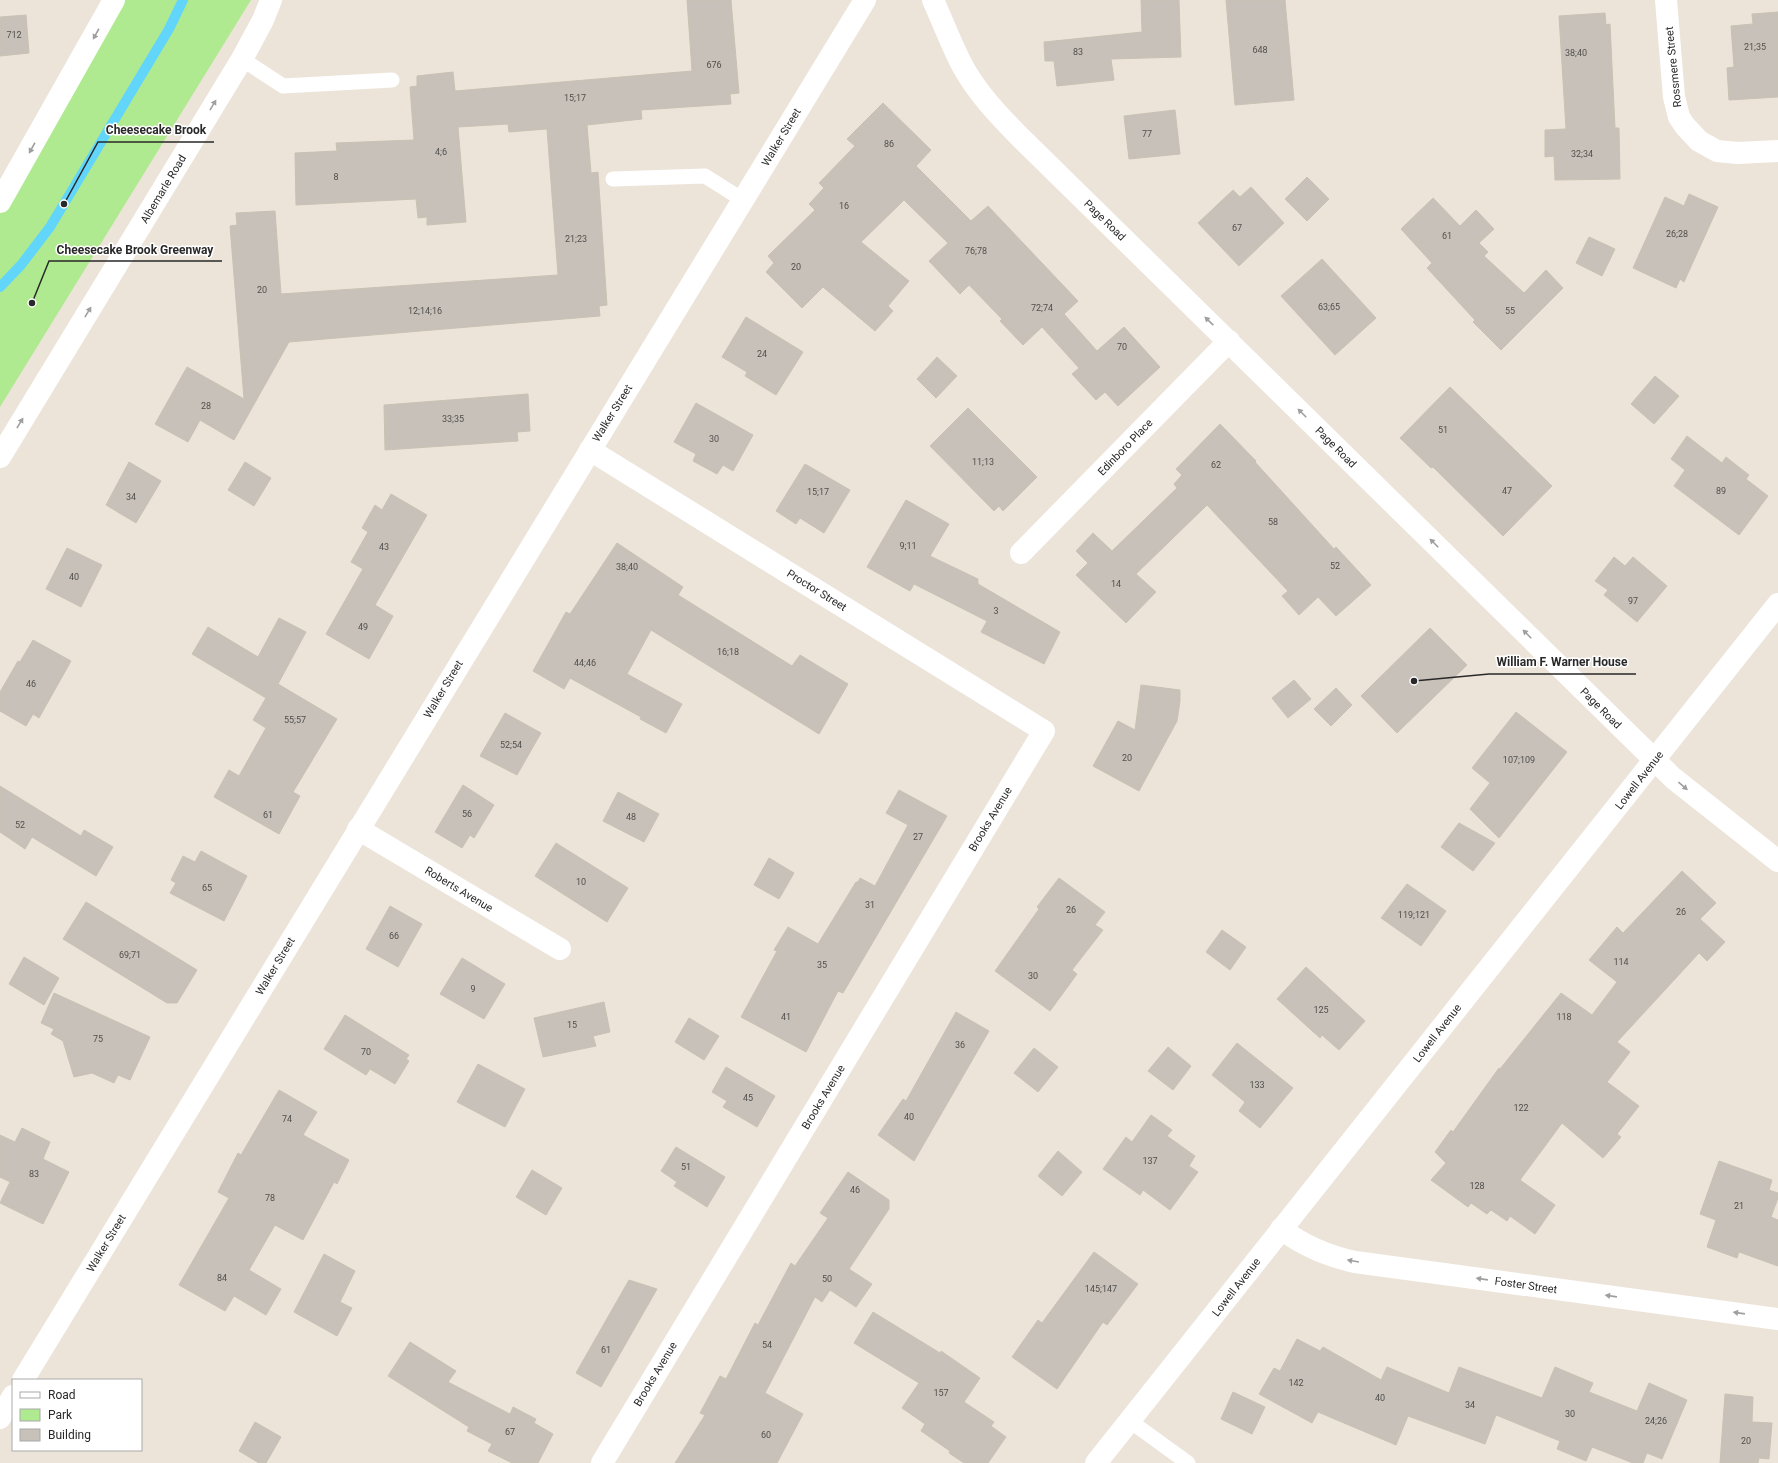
<svg xmlns="http://www.w3.org/2000/svg" width="1778" height="1463" font-family="Roboto,sans-serif">
  <style>
    .green { fill: #b0ea90 }
    .lines { fill: none; stroke-linecap: round; stroke-linejoin: round }
    .stream { stroke: #61d5fa; stroke-width: 10 }
    .building { fill: #c8c1b9; stroke: #c9c1b3 }
    .lane { stroke: #fff; stroke-width: 15 }
    .street { stroke: #fff; stroke-width: 22 }
    .secondary { stroke: #fff; stroke-width: 22 }
    .oneway { fill: #9f9f9f }
    .labels { text-anchor: middle; stroke-width: 3; stroke-linejoin: round; paint-order: stroke }
    .number-label { font-size: 9px; fill: #514f4d }
    .street-label { font-size: 11px; fill: #292929; stroke: #fff }
    .leader { fill: none; stroke: #292929; stroke-width: 1.5 }
    .callout-dot { fill: #292929; stroke: #fff; stroke-width: 1.5 }
    .callout-label { font-size: 12px; text-anchor: middle; font-weight: bold; fill: #292929; stroke: #fff; stroke-width: 3; stroke-linejoin: round; paint-order: stroke }
  </style>
  <rect width="100%" height="100%" fill="#ede4d9"/>
  <!-- green -->
  <path class="green" d="M108,0H251L0,407V199Z"/>
  <g class="lines">
    <!-- stream -->
    <path class="stream" d="M0,287L21,265L50,227L169,29L183,0"/>
  </g>
  <!-- building -->
  <g class="building">
    <path d="M687,0H731L739,93L730,94L731,104L641,110L642,119L587,125L591,173L598,172L602,231L607,305L599,306L600,316L289,342L234,440L200,420L188,442L155,424L187,367L244,399L230,226L237,225L236,213L275,211L281,294L558,275L547,129L509,132L508,124L458,127L466,222L427,225V217L418,218L416,199L296,205L295,153L337,151L336,143L414,140L410,87L417,86V76L453,72L455,91L692,71Z"/>
    <path d="M1141,0H1179L1181,57L1111,59L1114,80L1057,86L1054,61H1045L1044,42L1142,32Z"/>
    <path d="M1226,0H1285L1294,100L1235,105Z"/>
    <path d="M1778,12V97L1729,100L1727,68L1734,67L1731,26L1753,24L1752,14Z"/>
    <path d="M1605,13L1606,25L1610,24L1615,128H1619L1620,179L1555,180L1554,156L1545,157V130L1566,129L1559,16Z"/>
    <path d="M26,15L29,53L0,56V17Z"/>
    <path d="M883,103L931,150L916,166L971,221L988,206L1078,301L1064,314L1097,351L1124,327L1160,367L1118,406L1105,392L1096,400L1072,374L1079,368L1042,327L1023,345L1000,321L1002,319L969,285L960,294L929,261L948,243L904,200L861,242L909,281L888,306L893,311L875,331L823,287L802,308L766,272L774,263L768,256L815,210L809,204L824,188L819,183L855,146L847,139Z"/>
    <path d="M1175,110L1180,154L1129,159L1124,116Z"/>
    <path d="M1307,177L1329,199L1307,221L1285,199Z"/>
    <path d="M1251,187L1284,223L1239,266L1198,223L1233,190L1240,197Z"/>
    <path d="M1689,194L1718,207L1684,282L1680,279L1676,288L1633,268L1665,197L1684,206Z"/>
    <path d="M1433,198L1460,226L1476,210L1494,229L1479,243L1488,252L1484,256L1524,293L1546,270L1563,288L1501,350L1473,322L1475,320L1427,268L1432,263L1401,229Z"/>
    <path d="M1589,237L1615,249L1602,276L1576,263Z"/>
    <path d="M1322,259L1376,318L1335,355L1281,296Z"/>
    <path d="M746,317L803,352L776,395L745,376L747,372L722,357Z"/>
    <path d="M937,357L957,376L936,398L917,379Z"/>
    <path d="M1655,376L1679,396L1654,424L1631,404Z"/>
    <path d="M1450,387L1552,486L1503,536L1433,467L1431,468L1400,438Z"/>
    <path d="M528,394L530,431L517,432L518,441L385,450L384,405Z"/>
    <path d="M696,403L753,435L733,471L723,465L717,474L693,461L696,454L674,442Z"/>
    <path d="M968,408L1037,477L1003,511L999,506L994,511L930,446Z"/>
    <path d="M1220,424L1256,461L1255,462L1334,549L1336,547L1371,585L1336,616L1318,597L1299,615L1282,596L1288,591L1207,505L1136,574L1156,592L1126,623L1076,575L1088,563L1076,551L1093,533L1112,551L1177,488L1174,484L1182,475L1176,469Z"/>
    <path d="M1687,436L1722,463L1726,457L1749,475L1746,479L1768,496L1739,535L1674,486L1685,470L1671,459Z"/>
    <path d="M129,462L161,481L136,523L106,505Z"/>
    <path d="M245,462L271,478L254,506L228,490Z"/>
    <path d="M805,464L850,490L824,533L800,518L796,524L776,511Z"/>
    <path d="M391,494L427,515L375,605L393,616L369,659L326,634L363,569L351,562L368,532L362,528L375,505L382,510Z"/>
    <path d="M906,500L949,524L930,556L978,579V584L1060,632L1044,664L981,632L987,621L914,584L910,591L867,567Z"/>
    <path d="M617,543L683,587L678,595L792,666L800,655L848,684L819,734L651,630L627,674L682,704L666,733L640,719L641,717L570,678L564,689L533,671L566,612L570,614Z"/>
    <path d="M67,548L102,565L81,607L46,589Z"/>
    <path d="M1614,557L1625,566L1633,557L1667,586L1637,622L1604,595L1608,590L1595,581Z"/>
    <path d="M279,618L306,632L278,684L337,719L293,792L300,796L279,834L214,797L229,770L239,776L266,728L253,720L266,698L192,654L208,627L258,657Z"/>
    <path d="M1430,628L1467,665L1397,733L1361,696Z"/>
    <path d="M33,640L71,661L39,718L33,714L26,726L0,711V692L18,661L20,662Z"/>
    <path d="M1294,680L1311,699L1288,718L1272,698Z"/>
    <path d="M1141,685L1180,690V701L1177,721L1139,791L1093,766L1118,721L1135,730Z"/>
    <path d="M1336,688L1352,705L1331,726L1314,709Z"/>
    <path d="M1516,712L1567,752L1499,838L1470,809L1490,783L1472,768Z"/>
    <path d="M505,713L541,733L517,775L480,756Z"/>
    <path d="M463,785L494,805L474,838L470,835L462,848L435,832Z"/>
    <path d="M0,786L81,836L84,830L113,847L96,876L32,837L25,849L0,832Z"/>
    <path d="M899,790L947,816L843,993L838,991L806,1052L741,1017L777,951L774,950L788,927L818,944L856,882H858L860,878L875,886L908,825L886,813Z"/>
    <path d="M618,792L659,814L644,842L603,821Z"/>
    <path d="M1459,823L1495,843L1473,871L1441,847Z"/>
    <path d="M556,843L628,888L607,922L535,876Z"/>
    <path d="M201,851L247,876L224,921L170,893L176,883L171,880L183,856L195,862Z"/>
    <path d="M769,858L794,873L779,899L754,885Z"/>
    <path d="M1682,871L1716,903L1700,919L1725,942L1707,961L1699,953L1617,1042L1630,1052L1607,1082L1639,1106L1617,1134L1621,1137L1603,1158L1562,1123L1520,1180L1555,1205L1535,1234L1510,1216L1507,1221L1491,1210L1487,1214L1471,1203L1468,1207L1431,1180L1446,1163L1435,1152L1451,1130L1453,1132L1499,1068L1500,1069L1561,993L1592,1015L1617,982L1589,960L1617,927L1623,933Z"/>
    <path d="M1059,878L1105,912L1095,925L1103,930L1072,970L1077,974L1050,1011L995,971L1039,909L1037,907Z"/>
    <path d="M1407,884L1446,911L1421,946L1381,918Z"/>
    <path d="M86,902L197,970L177,1003H167L63,939Z"/>
    <path d="M390,906L422,924L398,967L366,949Z"/>
    <path d="M1222,930L1246,947L1230,970L1206,952Z"/>
    <path d="M24,957L59,978L44,1005L9,984Z"/>
    <path d="M462,958L505,984L484,1019L440,994Z"/>
    <path d="M1306,967L1365,1021L1339,1050L1322,1035L1320,1038L1277,999Z"/>
    <path d="M54,993L150,1037L130,1080L118,1075L114,1083L92,1073L74,1077L63,1041L51,1034L54,1029L41,1023Z"/>
    <path d="M604,1002L610,1032L593,1036L596,1046L543,1057L534,1018Z"/>
    <path d="M956,1012L989,1031L914,1161L878,1135L903,1099L906,1101Z"/>
    <path d="M345,1015L409,1055L406,1059L409,1061L395,1084L370,1069L366,1075L324,1049Z"/>
    <path d="M689,1018L719,1036L704,1060L675,1042Z"/>
    <path d="M1237,1043L1293,1088L1260,1128L1239,1111L1245,1102L1212,1075Z"/>
    <path d="M1168,1047L1191,1066L1173,1090L1148,1071Z"/>
    <path d="M1034,1048L1058,1067L1038,1092L1014,1073Z"/>
    <path d="M478,1064L525,1089L505,1127L457,1102Z"/>
    <path d="M726,1067L775,1096L757,1127L723,1107L727,1101L712,1092Z"/>
    <path d="M279,1090L317,1112L303,1135L349,1160L337,1184L334,1182L303,1240L275,1225L249,1270L281,1289L266,1315L234,1296L225,1311L179,1285L229,1198L218,1192L238,1153L241,1155Z"/>
    <path d="M1151,1115L1172,1130L1167,1136L1195,1156L1189,1166L1198,1172L1170,1210L1143,1190L1140,1195L1103,1169L1126,1137L1132,1142Z"/>
    <path d="M22,1128L50,1142L43,1159L69,1172L43,1224L0,1203L10,1182L0,1177V1135L15,1142Z"/>
    <path d="M676,1147L725,1177L707,1207L674,1186L677,1182L661,1171Z"/>
    <path d="M1058,1151L1082,1172L1062,1196L1038,1176Z"/>
    <path d="M1719,1161L1772,1180L1769,1190L1778,1193V1198L1771,1217L1778,1220V1266L1739,1252L1737,1258L1707,1247L1716,1220L1700,1214Z"/>
    <path d="M532,1170L562,1188L546,1215L516,1197Z"/>
    <path d="M848,1172L889,1200V1209L849,1269L872,1284L856,1307L830,1290L822,1302L815,1297L765,1393L803,1414L777,1463H675L705,1415L700,1413L720,1376L726,1379L755,1323L758,1325L791,1263L795,1266L828,1218L820,1213Z"/>
    <path d="M1094,1252L1138,1284L1107,1325L1103,1322L1057,1389L1012,1357L1038,1320L1042,1323Z"/>
    <path d="M324,1254L355,1271L340,1302L352,1308L337,1336L294,1312Z"/>
    <path d="M629,1280L657,1289L601,1387L576,1373Z"/>
    <path d="M873,1312L940,1353L941,1351L980,1378L964,1402L994,1422L991,1426L1006,1437L988,1463H964L949,1453L950,1451L921,1431L925,1424L902,1408L919,1383L854,1343Z"/>
    <path d="M1297,1339L1320,1351L1323,1347L1381,1380L1387,1367L1449,1393L1459,1367L1542,1398L1555,1367L1593,1383L1589,1392L1637,1411L1649,1383L1687,1400L1662,1459L1647,1453L1643,1463H1633L1592,1447L1586,1461L1557,1449L1560,1441L1496,1415L1485,1444L1408,1416L1396,1445L1318,1412L1312,1423L1259,1394L1274,1368L1280,1371Z"/>
    <path d="M410,1342L456,1371L448,1382L510,1414L513,1407L536,1419L534,1423L553,1434L538,1463H512L488,1451L492,1444L467,1431L469,1427L388,1376Z"/>
    <path d="M1233,1392L1265,1407L1252,1434L1221,1419Z"/>
    <path d="M1725,1394L1753,1397L1752,1422L1772,1423L1769,1459L1759,1458L1758,1463H1720Z"/>
    <path d="M255,1422L281,1437L266,1463H259L239,1451Z"/>
  </g>
  <g class="lines">
    <!-- lane -->
    <g class="lane">
      <path d="M242,59L283,86L392,80"/>
      <path d="M613,179L705,176L743,200"/>
      <path d="M1130,1421L1188,1463"/>
    </g>
    <!-- street -->
    <g class="street">
      <path d="M933,0C943,22 951,44 962,65C977,93 1000,117 1022,139L1673,778L1778,861"/>
      <path d="M1666,0L1674,97L1679,117L1685,126L1699,141L1717,151L1738,153L1778,151"/>
      <path d="M0,202L114,0"/>
      <path d="M590,450L1044,731L602,1463"/>
      <path d="M0,457L242,59L263,20L271,0"/>
      <path d="M1021,553L1229,341"/>
      <path d="M358,829L560,949"/>
      <path d="M1281,1229C1304,1246 1327,1256 1355,1262L1778,1319"/>
      <path d="M23,1380L865,0"/>
      <path d="M0,1418L13,1396"/>
    </g>
    <!-- secondary -->
    <path class="secondary" d="M1096,1463L1778,604"/>
  </g>
  <!-- one-way arrows -->
  <defs><path id="oneway-solid" d="M-6-.8H1V-3.2L6.5 0L1 3.2V.8H-6Z"/></defs>
  <g class="oneway">
    <use href="#oneway-solid" transform="translate(96 34) rotate(119)"/>
    <use href="#oneway-solid" transform="translate(213 105) rotate(-59)"/>
    <use href="#oneway-solid" transform="translate(32 148) rotate(119)"/>
    <use href="#oneway-solid" transform="translate(88 312) rotate(-59)"/>
    <use href="#oneway-solid" transform="translate(1209 321) rotate(-136)"/>
    <use href="#oneway-solid" transform="translate(1302 413) rotate(-135)"/>
    <use href="#oneway-solid" transform="translate(20 423) rotate(-59)"/>
    <use href="#oneway-solid" transform="translate(1434 543) rotate(-135)"/>
    <use href="#oneway-solid" transform="translate(1527 634) rotate(-135)"/>
    <use href="#oneway-solid" transform="translate(1683 786) rotate(40)"/>
    <use href="#oneway-solid" transform="translate(1353 1261) rotate(-170)"/>
    <use href="#oneway-solid" transform="translate(1482 1279) rotate(-172)"/>
    <use href="#oneway-solid" transform="translate(1611 1296) rotate(-172)"/>
    <use href="#oneway-solid" transform="translate(1739 1313) rotate(-172)"/>
  </g>
  <g class="labels">
    <!-- number labels -->
    <g class="number-label">
      <text x="14" y="38">712</text>
      <text x="1755" y="50">21;35</text>
      <text x="1260" y="53">648</text>
      <text x="1078" y="55">83</text>
      <text x="1576" y="56">38;40</text>
      <text x="714" y="68">676</text>
      <text x="575" y="101">15;17</text>
      <text x="1147" y="137">77</text>
      <text x="889" y="147">86</text>
      <text x="441" y="155">4;6</text>
      <text x="1582" y="157">32;34</text>
      <text x="336" y="180">8</text>
      <text x="844" y="209">16</text>
      <text x="1237" y="231">67</text>
      <text x="1677" y="237">26;28</text>
      <text x="1447" y="239">61</text>
      <text x="576" y="242">21;23</text>
      <text x="976" y="254">76;78</text>
      <text x="796" y="270">20</text>
      <text x="262" y="293">20</text>
      <text x="1329" y="310">63;65</text>
      <text x="1042" y="311">72;74</text>
      <text x="425" y="314">12;14;16</text>
      <text x="1510" y="314">55</text>
      <text x="1122" y="350">70</text>
      <text x="762" y="357">24</text>
      <text x="206" y="409">28</text>
      <text x="453" y="422">33;35</text>
      <text x="1443" y="433">51</text>
      <text x="714" y="442">30</text>
      <text x="983" y="465">11;13</text>
      <text x="1216" y="468">62</text>
      <text x="1507" y="494">47</text>
      <text x="1721" y="494">89</text>
      <text x="818" y="495">15;17</text>
      <text x="131" y="500">34</text>
      <text x="1273" y="525">58</text>
      <text x="908" y="549">9;11</text>
      <text x="384" y="550">43</text>
      <text x="1335" y="569">52</text>
      <text x="627" y="570">38;40</text>
      <text x="74" y="580">40</text>
      <text x="1116" y="587">14</text>
      <text x="1633" y="604">97</text>
      <text x="996" y="614">3</text>
      <text x="363" y="630">49</text>
      <text x="728" y="655">16;18</text>
      <text x="585" y="666">44;46</text>
      <text x="31" y="687">46</text>
      <text x="295" y="723">55;57</text>
      <text x="511" y="748">52;54</text>
      <text x="1127" y="761">20</text>
      <text x="1519" y="763">107;109</text>
      <text x="467" y="817">56</text>
      <text x="268" y="818">61</text>
      <text x="631" y="820">48</text>
      <text x="20" y="828">52</text>
      <text x="918" y="840">27</text>
      <text x="581" y="885">10</text>
      <text x="207" y="891">65</text>
      <text x="870" y="908">31</text>
      <text x="1071" y="913">26</text>
      <text x="1681" y="915">26</text>
      <text x="1414" y="918">119;121</text>
      <text x="394" y="939">66</text>
      <text x="130" y="958">69;71</text>
      <text x="1621" y="965">114</text>
      <text x="822" y="968">35</text>
      <text x="1033" y="979">30</text>
      <text x="473" y="992">9</text>
      <text x="1321" y="1013">125</text>
      <text x="786" y="1020">41</text>
      <text x="1564" y="1020">118</text>
      <text x="572" y="1028">15</text>
      <text x="98" y="1042">75</text>
      <text x="960" y="1048">36</text>
      <text x="366" y="1055">70</text>
      <text x="1257" y="1088">133</text>
      <text x="748" y="1101">45</text>
      <text x="1521" y="1111">122</text>
      <text x="909" y="1120">40</text>
      <text x="287" y="1122">74</text>
      <text x="1150" y="1164">137</text>
      <text x="686" y="1170">51</text>
      <text x="34" y="1177">83</text>
      <text x="1477" y="1189">128</text>
      <text x="855" y="1193">46</text>
      <text x="270" y="1201">78</text>
      <text x="1739" y="1209">21</text>
      <text x="222" y="1281">84</text>
      <text x="827" y="1282">50</text>
      <text x="1101" y="1292">145;147</text>
      <text x="767" y="1348">54</text>
      <text x="606" y="1353">61</text>
      <text x="1296" y="1386">142</text>
      <text x="941" y="1396">157</text>
      <text x="1380" y="1401">40</text>
      <text x="1470" y="1408">34</text>
      <text x="1570" y="1417">30</text>
      <text x="1656" y="1424">24;26</text>
      <text x="510" y="1435">67</text>
      <text x="766" y="1438">60</text>
      <text x="1746" y="1444">20</text>
    </g>
    <!-- street labels -->
    <g class="street-label">
      <text transform="translate(1673 67) rotate(-96)" y="4">Rossmere Street</text>
      <text transform="translate(781 137) rotate(-59)" y="4">Walker Street</text>
      <text transform="translate(163 189) rotate(-59)" y="4">Albemarle Road</text>
      <text transform="translate(1105 220) rotate(44)" y="4">Page Road</text>
      <text transform="translate(612 413) rotate(-58)" y="4">Walker Street</text>
      <text transform="translate(1125 447) rotate(-46)" y="4">Edinboro Place</text>
      <text transform="translate(1336 447) rotate(45)" y="4">Page Road</text>
      <text transform="translate(817 590) rotate(32)" y="4">Proctor Street</text>
      <text transform="translate(443 689) rotate(-59)" y="4">Walker Street</text>
      <text transform="translate(1601 708) rotate(45)" y="4">Page Road</text>
      <text transform="translate(1639 780) rotate(-52)" y="4">Lowell Avenue</text>
      <text transform="translate(990 819) rotate(-59)" y="4">Brooks Avenue</text>
      <text transform="translate(459 889) rotate(31)" y="4">Roberts Avenue</text>
      <text transform="translate(275 966) rotate(-59)" y="4">Walker Street</text>
      <text transform="translate(1437 1033) rotate(-52)" y="4">Lowell Avenue</text>
      <text transform="translate(823 1097) rotate(-59)" y="4">Brooks Avenue</text>
      <text transform="translate(106 1243) rotate(-59)" y="4">Walker Street</text>
      <text transform="translate(1526 1285) rotate(8)" y="4">Foster Street</text>
      <text transform="translate(1236 1287) rotate(-52)" y="4">Lowell Avenue</text>
      <text transform="translate(655 1374) rotate(-59)" y="4">Brooks Avenue</text>
    </g>
  </g>
  <!-- callouts -->
  <path class="leader" d="M64 204L98 142H214M32 303L49 261H222M1414 681L1489 674H1636"/>
  <g class="callout-dot">
    <circle cx="64" cy="204" r="4"/>
    <circle cx="32" cy="303" r="4"/>
    <circle cx="1414" cy="681" r="4"/>
  </g>
  <g class="callout-label">
    <text x="156" y="134">Cheesecake Brook</text>
    <text x="135" y="254">Cheesecake Brook Greenway</text>
    <text x="1562" y="666">William F. Warner House</text>
  </g>
  <!-- legend -->
  <rect x="12" y="1379" width="130" height="72" fill="#ffffff" stroke="#a9a9a9"/>
  <rect x="20" y="1392" width="20" height="6" fill="#ffffff" stroke="#a9a9a9"/>
  <text x="48" y="1399" font-size="12" fill="#292929">Road</text>
  <rect x="20" y="1409" width="20" height="12" fill="#b0ea90" stroke="#a9a9a9"/>
  <text x="48" y="1419" font-size="12" fill="#292929">Park</text>
  <rect x="20" y="1429" width="20" height="12" fill="#c8c1b9" stroke="#a9a9a9"/>
  <text x="48" y="1439" font-size="12" fill="#292929">Building</text>
</svg>
